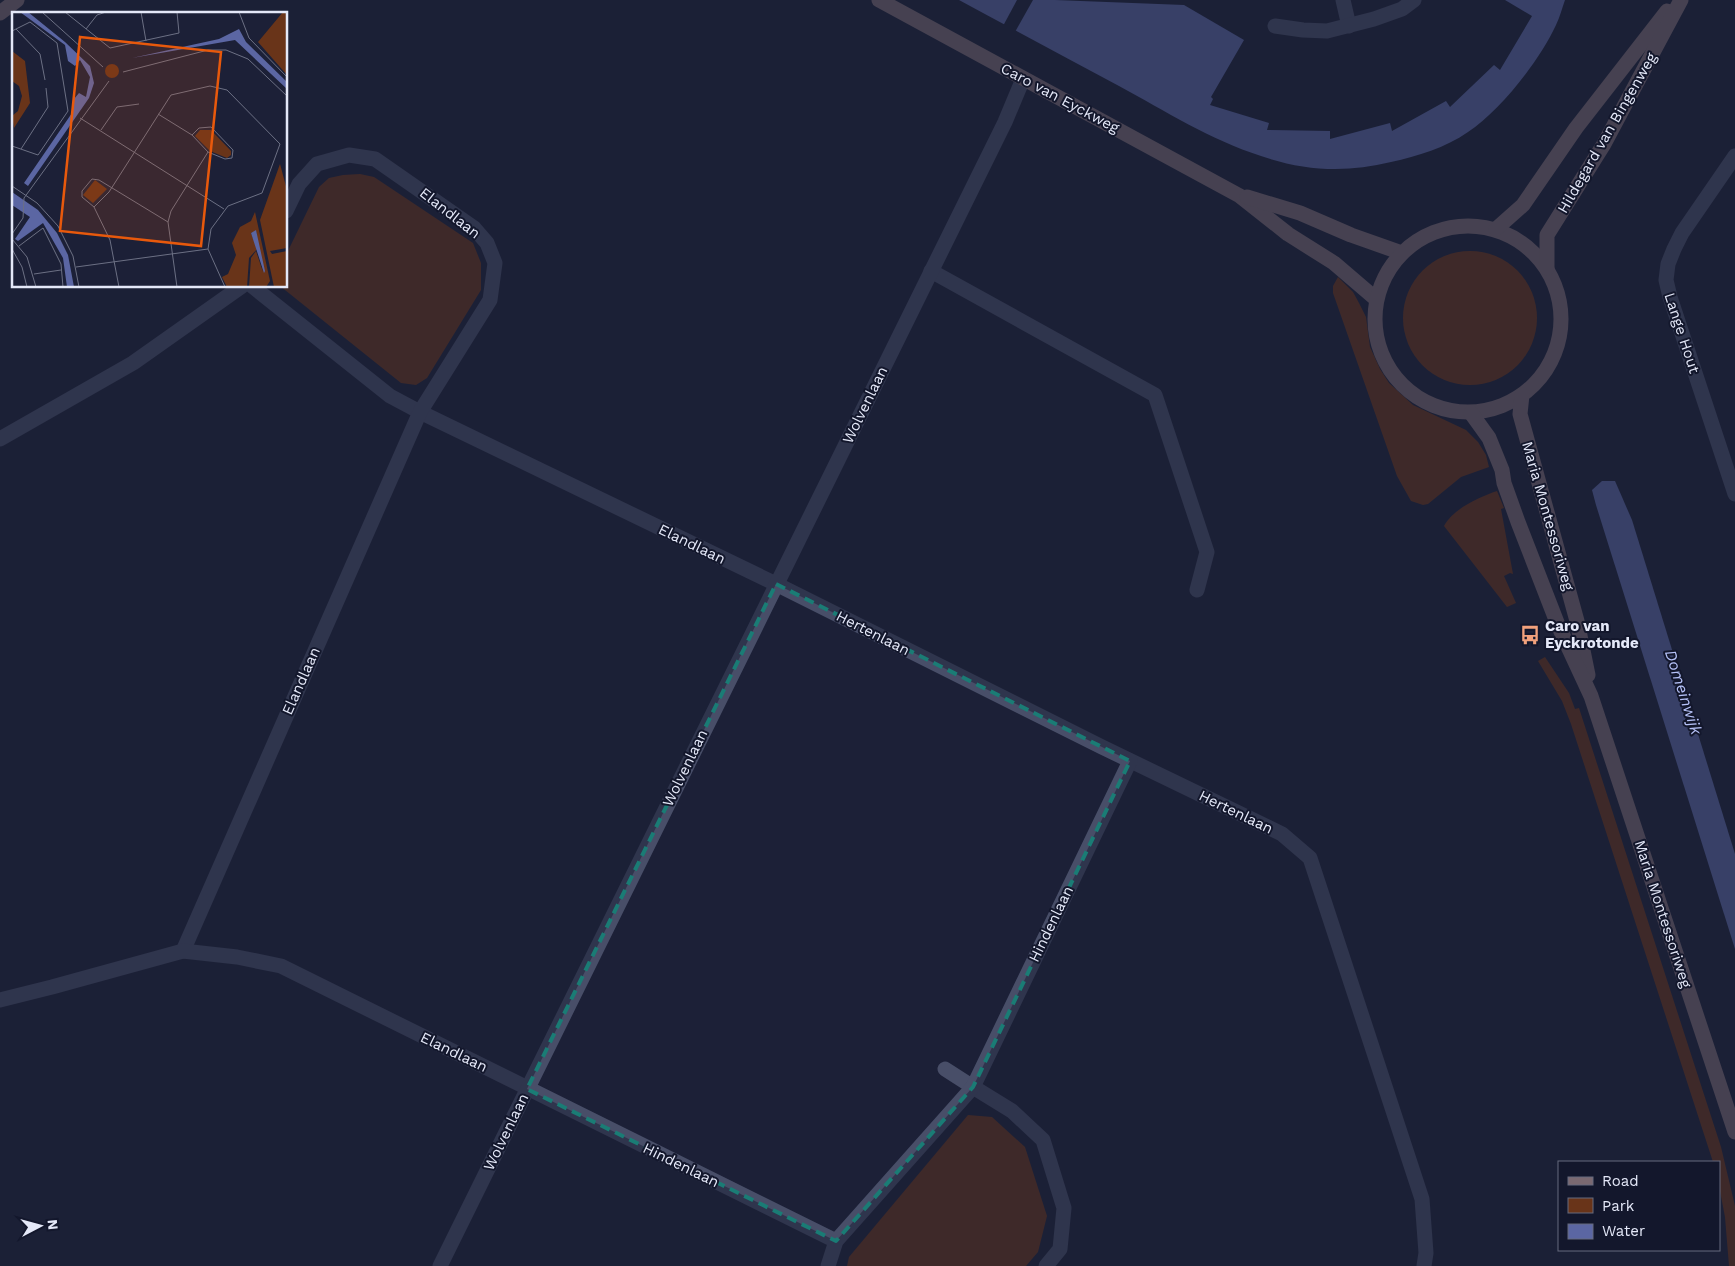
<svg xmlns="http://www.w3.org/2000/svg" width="1735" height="1266" font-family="'Work Sans',sans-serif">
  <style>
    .green { fill: #693419 }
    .water { fill: #5b66a3 }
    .pier { fill: #1c2037 }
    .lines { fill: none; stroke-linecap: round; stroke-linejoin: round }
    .lane { stroke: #484e68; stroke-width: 15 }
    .street { stroke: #484e68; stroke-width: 15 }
    .secondary { stroke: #7a6971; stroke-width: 15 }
    .marked { fill: none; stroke: #1a7c75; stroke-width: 4; stroke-dasharray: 10 6; stroke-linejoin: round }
    .labels { text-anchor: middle; stroke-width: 4; stroke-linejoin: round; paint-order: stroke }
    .street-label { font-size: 15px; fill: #e4e8f8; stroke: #13172c }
    .poi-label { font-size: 15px; font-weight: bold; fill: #e4e8f8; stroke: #13172c; text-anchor: start }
    .water-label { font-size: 16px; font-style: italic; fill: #b5c1f7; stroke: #13172c }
    .inset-road { fill: none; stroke: #6c7084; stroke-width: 1 }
    .view { fill: #e8590c; fill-opacity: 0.15; stroke: #e8590c; stroke-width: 2.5 }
    .inset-edge { fill: none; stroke: #e4e8f8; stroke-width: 2.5 }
  </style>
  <rect width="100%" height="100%" fill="#1c2037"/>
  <!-- green -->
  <g class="green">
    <path d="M360,174L374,177L473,243L481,263V290L427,378L416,385L401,383L280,286H286V255L319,187L329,178L343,175Z"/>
    <circle cx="1470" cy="318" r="67"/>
    <path d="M1338,277L1353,292L1359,303L1366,317L1370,347L1380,369L1389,383L1413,405L1466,430L1478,442L1486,455L1489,467L1461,477L1428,504L1423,505L1411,501L1397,476L1333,293V286Z"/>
    <path d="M1497,491L1504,508L1501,509L1513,574L1510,573L1504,576L1516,603L1507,607L1444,526C1453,509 1479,497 1497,491Z"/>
    <path d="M1545,657L1569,693L1575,709L1579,708L1721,1147L1735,1206V1266H1729L1725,1217L1719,1186V1162H1713L1571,724L1562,701L1538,661Z"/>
    <path d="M968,1115L992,1117L1025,1147L1047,1216L1038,1252L1026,1266H847L849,1257Z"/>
  </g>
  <!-- water -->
  <g class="water">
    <path d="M959,0H1055L1184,5L1244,40L1211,97L1213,99L1210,105L1269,123L1267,130L1330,131V139L1390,123L1392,131L1446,101L1450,107L1494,65L1500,70L1532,16L1505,0H1565C1562,8 1560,17 1556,25C1540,60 1500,111 1468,132C1445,148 1418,156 1391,162C1346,173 1305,171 1261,156C1211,140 1165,111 1119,86C1066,58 1013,29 959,0Z"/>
    <path d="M1602,481H1615L1632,520L1735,854V949L1596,505L1592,490Z"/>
  </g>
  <!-- pier -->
  <path class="pier" d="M1017,0H1033L1015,32L1003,26Z"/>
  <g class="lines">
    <!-- lane -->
    <g class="lane">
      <path d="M1343,0L1349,26"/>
      <path d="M1275,26L1303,30L1327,31L1374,19L1402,9L1414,0"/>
      <path d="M945,1069L973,1087"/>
    </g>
    <!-- street -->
    <g class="street">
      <path d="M1735,156L1682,233L1674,249L1668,264L1666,280L1670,297L1735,494"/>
      <path d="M931,271L1155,395L1207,552L1197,590"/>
      <path d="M252,286L390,396L420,412L776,584L1102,747L1282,834L1310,858L1422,1199L1426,1253L1424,1266"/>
      <path d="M0,439L133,363L242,286"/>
      <path d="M183,951L420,412L490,300L495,263L487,243L474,228L375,159L349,155L317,164L299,184L286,211"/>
      <path d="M0,1000L52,987L183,951L237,957L281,966L836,1241"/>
      <path d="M973,1087L1012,1111L1043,1140L1064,1208L1060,1249L1046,1266"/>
      <path d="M440,1266L1005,122L1023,79"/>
      <path d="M828,1266L836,1241L973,1087L1130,761"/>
    </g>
    <!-- secondary -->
    <g class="secondary">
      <path d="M879,0L1240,196L1288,234L1334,263L1376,299"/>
      <path d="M0,13L17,0"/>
      <path d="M1247,197L1300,213L1351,235L1402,253"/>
      <circle cx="1468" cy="319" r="93"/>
      <path d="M1496,229L1523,205L1576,128L1667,11"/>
      <path d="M1547,268V235L1604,144L1681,0"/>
      <path d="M1522,395L1520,414L1577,621L1588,675"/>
      <path d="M1471,413L1489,438L1502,470L1504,483L1518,522L1558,625L1591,696L1735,1132"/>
    </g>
  </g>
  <!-- marked area -->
  <path d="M0 0H1735V1266H0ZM776,584L1130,761L973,1087L836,1241L527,1089Z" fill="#1c2037" fill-opacity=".55" fill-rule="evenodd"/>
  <path class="marked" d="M776,584L1130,761L973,1087L836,1241L527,1089Z"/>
  <!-- icons -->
  <defs>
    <symbol id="bus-bare" viewBox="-9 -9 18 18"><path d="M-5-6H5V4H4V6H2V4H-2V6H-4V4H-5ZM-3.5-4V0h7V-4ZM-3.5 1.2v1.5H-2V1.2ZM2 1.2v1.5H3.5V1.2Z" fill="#f1a17c" stroke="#13172c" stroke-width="2.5" paint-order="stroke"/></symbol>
  </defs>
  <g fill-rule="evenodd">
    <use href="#bus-bare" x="1516" y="621" width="28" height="28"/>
  </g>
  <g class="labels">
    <!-- street labels -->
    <g class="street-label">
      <text transform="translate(1060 98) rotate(28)" y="5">Caro van Eyckweg</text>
      <text transform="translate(1607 133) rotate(-60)" y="5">Hildegard van Bingenweg</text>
      <text transform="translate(450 213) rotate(38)" y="5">Elandlaan</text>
      <text transform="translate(1682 333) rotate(72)" y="5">Lange Hout</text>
      <text transform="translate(865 405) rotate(-64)" y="5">Wolvenlaan</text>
      <text transform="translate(1548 516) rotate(74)" y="5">Maria Montessoriweg</text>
      <text transform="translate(692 544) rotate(26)" y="5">Elandlaan</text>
      <text transform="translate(873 633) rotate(27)" y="5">Hertenlaan</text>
      <text transform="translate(301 681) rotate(-66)" y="5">Elandlaan</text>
      <text transform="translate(685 768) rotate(-64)" y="5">Wolvenlaan</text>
      <text transform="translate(1236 812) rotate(26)" y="5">Hertenlaan</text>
      <text transform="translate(1663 914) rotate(72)" y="5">Maria Montessoriweg</text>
      <text transform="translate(1051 924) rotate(-64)" y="5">Hindenlaan</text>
      <text transform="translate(454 1052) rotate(26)" y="5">Elandlaan</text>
      <text transform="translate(506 1132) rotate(-64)" y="5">Wolvenlaan</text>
      <text transform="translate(681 1165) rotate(26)" y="5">Hindenlaan</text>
    </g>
    <!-- poi labels -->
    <g class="poi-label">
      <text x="1545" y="631">Caro van<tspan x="1545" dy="17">Eyckrotonde</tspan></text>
    </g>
    <!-- water labels -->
    <g class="water-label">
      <text transform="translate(1684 692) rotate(72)" y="6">Domeinwijk</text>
    </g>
  </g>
  <!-- overview -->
  <g transform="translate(12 12)">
    <rect width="275" height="275" fill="#1c2037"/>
    <path d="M271,0H275V63L246,30ZM0,39L13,49L18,91L2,116L0,104L6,99L10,84L7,74L0,69ZM93 59a7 7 0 1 1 14 0a7 7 0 1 1-14 0ZM188,118H199L219,139V143L215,146L198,139L183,124ZM268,152L275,178V236L258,239L260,242L275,239V275H262L248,208ZM83,168L95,177L81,191L71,183ZM243,200L258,269L254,275H237L239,246L244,239L251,260L244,219L239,221L245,237L237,246L235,275H215L210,265L216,262L224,243L220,231L228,215L239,209Z" fill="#693419"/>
    <path d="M8,0H16L53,30L78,54L82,71L77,86L16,174L12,171L60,101L62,87L67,81L74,85L78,65L68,48L63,54L56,49L53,33ZM227,17L234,30L275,70V77L223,28L120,46L207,27ZM0,180L26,198L45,221L56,243L62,275H55L51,246L31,211L6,229L3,227L18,205L0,193ZM244,218L253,259L252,261L239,221Z" fill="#5b66a3"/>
    <path class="inset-road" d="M30,0L91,55M53,0L98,36L167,21L165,0M129,0L134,29M227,0L237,26L275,65M4,17L28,42L33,68M74,17L85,3L94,0M0,19L18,10L45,31L56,99L26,143L0,134M111,60L196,38H214L236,47L275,84M146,102L180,123L196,140L213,147L220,146L221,138L199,115L187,116L180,123M68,106L212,197M89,118L105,95L127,92M9,137L36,95L34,76M0,174L25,191L46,214L61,244L67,275M82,195L97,180L159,83L198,74L215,78L268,132L250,181L216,194L199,217L196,237L213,275M0,222L11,206L12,186L97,69M0,227L15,245L24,275M7,234L31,216L49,252L51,275M0,237L10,255L15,275M64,255L196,237M22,262L49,258M107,275L98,228L82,195L70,185V179L80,167L87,168L156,210M165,275L156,210L159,199L196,140"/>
    <path class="view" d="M68,25L209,40L189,234L48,219Z"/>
    <rect width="275" height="275" class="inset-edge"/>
  </g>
  <!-- legend -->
  <rect x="1558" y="1161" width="162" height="90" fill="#13172c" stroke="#676b7e"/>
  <rect x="1568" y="1177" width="25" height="8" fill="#7a6971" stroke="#676b7e"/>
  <text x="1602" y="1186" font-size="15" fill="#e4e8f8">Road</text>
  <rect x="1568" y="1198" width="25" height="15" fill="#693419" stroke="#676b7e"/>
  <text x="1602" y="1211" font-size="15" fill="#e4e8f8">Park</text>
  <rect x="1568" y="1224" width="25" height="15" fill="#5b66a3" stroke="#676b7e"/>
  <text x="1602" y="1236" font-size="15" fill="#e4e8f8">Water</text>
  <!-- north arrow -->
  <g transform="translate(40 1226) rotate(84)" stroke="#13172c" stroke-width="4" paint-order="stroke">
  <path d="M0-4L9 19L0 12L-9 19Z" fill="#e4e8f8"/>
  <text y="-8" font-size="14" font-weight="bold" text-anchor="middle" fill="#e4e8f8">N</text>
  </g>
</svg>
